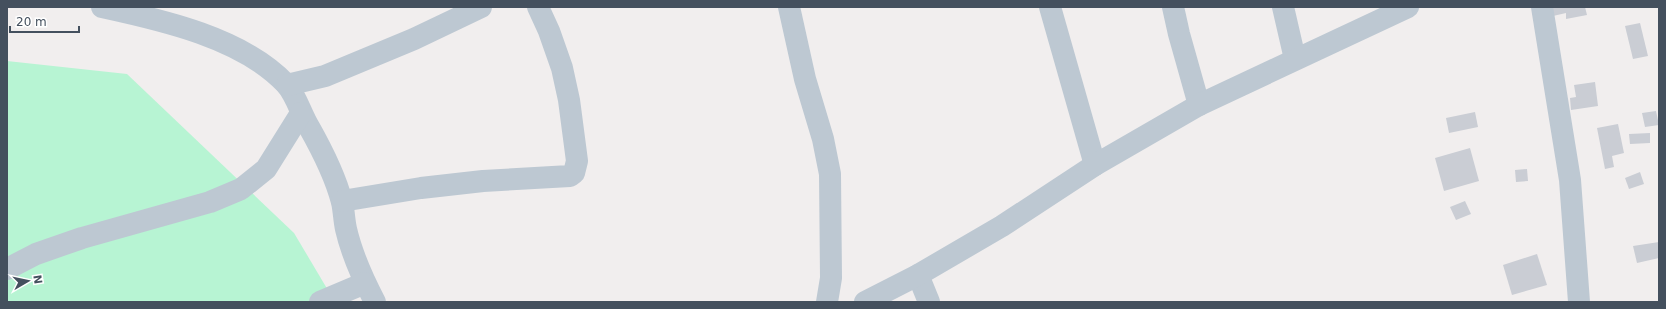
<svg xmlns="http://www.w3.org/2000/svg" width="1666" height="309" font-family="'DejaVu Sans',sans-serif">
  <style>
    .green { fill: #b7f4d3 }
    .building { fill: #cacdd4 }
    .lines { fill: none; stroke-linecap: round; stroke-linejoin: round }
    .minor { stroke: #bdc8d2; stroke-width: 22 }
  </style>
  <rect width="100%" height="100%" fill="#f1eeee"/>
  <!-- green -->
  <path class="green" d="M7,61L127,74L294,233L335,302H7Z"/>
  <!-- building -->
  <g class="building">
    <path d="M1552,7H1585L1587,15L1566,19V13L1553,16Z"/>
    <path d="M1640,23L1648,56L1633,59L1625,26Z"/>
    <path d="M1595,82L1598,106L1571,110L1570,98L1576,97L1574,85Z"/>
    <path d="M1656,111L1659,125L1645,127L1642,113Z"/>
    <path d="M1475,112L1478,127L1449,133L1446,118Z"/>
    <path d="M1618,124L1624,153L1612,156L1614,167L1605,169L1597,128Z"/>
    <path d="M1650,133V143L1630,144L1629,134Z"/>
    <path d="M1470,148L1479,181L1444,191L1435,158Z"/>
    <path d="M1527,169L1528,181L1516,182L1515,170Z"/>
    <path d="M1640,172L1644,184L1629,189L1625,178Z"/>
    <path d="M1465,201L1471,214L1456,220L1450,207Z"/>
    <path d="M1659,242V258L1637,263L1633,246Z"/>
    <path d="M1537,254L1547,285L1512,295L1503,265Z"/>
  </g>
  <g class="lines">
    <!-- minor -->
    <g class="minor">
      <path d="M102,7C162,20 243,38 286,84C296,95 301,114 309,127C322,150 335,175 342,202C344,211 344,220 346,229C351,251 364,281 375,302"/>
      <path d="M789,7L805,79L823,139L830,174L831,278L827,302"/>
      <path d="M1050,7L1095,165"/>
      <path d="M1173,7L1179,34L1199,105"/>
      <path d="M1283,7L1295,59"/>
      <path d="M1542,7L1570,180L1579,302"/>
      <path d="M287,85L325,76L414,39L481,7"/>
      <path d="M342,201L421,188L483,181L570,176L574,173L577,161L569,100L562,68L549,31L538,7"/>
      <path d="M7,269L36,254L82,238L210,202L241,189L266,169L301,113"/>
      <path d="M918,275L929,302"/>
      <path d="M320,302L365,283"/>
      <path d="M865,302L918,275L1002,226L1095,165L1199,105L1408,7"/>
    </g>
  </g>
  <!-- border -->
  <rect width="1666" height="309" fill="none" stroke="#44505e" stroke-width="16"/>
  <!-- north arrow -->
  <g transform="translate(28 281) rotate(81)" stroke="#ffffff" stroke-width="3" paint-order="stroke">
  <path d="M0-3L7 15L0 10L-7 15Z" fill="#44505e"/>
  <text y="-6" font-size="11" font-weight="bold" text-anchor="middle" fill="#44505e">N</text>
  </g>
  <!-- scale -->
  <path d="M10 26v6h69v-6" fill="none" stroke="#44505e" stroke-width="2"/>
  <text x="16" y="26" font-size="12" fill="#44505e" stroke="#ffffff" stroke-width="3" paint-order="stroke">20 m</text>
</svg>
